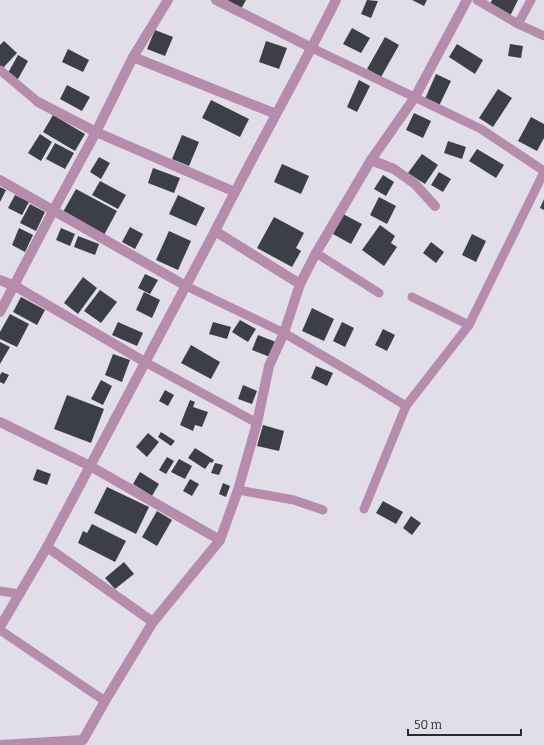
<svg xmlns="http://www.w3.org/2000/svg" width="544" height="745" font-family="Bitter,serif">
  <style>
    .building { fill: #3d3f48 }
    .lines { fill: none; stroke-linecap: round; stroke-linejoin: round }
    .lane { stroke: #b58cab; stroke-width: 9 }
    .street { stroke: #b58cab; stroke-width: 10 }
  </style>
  <rect width="100%" height="100%" fill="#e2dee9"/>
  <!-- building -->
  <g class="building">
    <path d="M227,0H246L241,9Z"/>
    <path d="M367,0L378,1L371,18L361,14Z"/>
    <path d="M412,0H427L424,6Z"/>
    <path d="M492,0H518L509,18L488,8Z"/>
    <path d="M352,28L370,38L361,53L343,44Z"/>
    <path d="M155,30L173,37L165,56L147,49Z"/>
    <path d="M385,37L399,45L381,77L367,69Z"/>
    <path d="M4,41L17,53L2,69L0,67V45Z"/>
    <path d="M266,41L287,48L279,69L259,62Z"/>
    <path d="M457,44L483,60L475,74L449,57Z"/>
    <path d="M510,44L523,46L521,58L508,56Z"/>
    <path d="M68,49L89,60L83,72L62,62Z"/>
    <path d="M18,55L28,61L18,79L8,73Z"/>
    <path d="M436,74L451,81L438,108L424,101Z"/>
    <path d="M359,80L370,86L357,112L347,107Z"/>
    <path d="M67,85L90,97L82,111L60,99Z"/>
    <path d="M498,89L512,98L493,127L479,118Z"/>
    <path d="M211,100L249,119L240,137L202,118Z"/>
    <path d="M414,113L431,121L423,138L406,130Z"/>
    <path d="M53,115L85,134L75,151L43,132Z"/>
    <path d="M531,117L544,124V138L537,151L518,141Z"/>
    <path d="M40,134L52,142L41,161L28,153Z"/>
    <path d="M182,135L199,142L189,166L172,159Z"/>
    <path d="M448,141L466,147L462,159L444,153Z"/>
    <path d="M55,143L74,153L65,169L46,159Z"/>
    <path d="M477,149L504,165L496,178L469,161Z"/>
    <path d="M422,154L438,165L425,184L408,173Z"/>
    <path d="M99,157L110,163L101,179L90,172Z"/>
    <path d="M282,164L309,176L301,194L274,182Z"/>
    <path d="M153,168L180,178L174,193L148,183Z"/>
    <path d="M439,172L451,179L443,192L431,185Z"/>
    <path d="M383,175L394,182L386,196L374,189Z"/>
    <path d="M100,181L126,195L118,209L92,195Z"/>
    <path d="M0,187L6,190L0,202Z"/>
    <path d="M76,189L117,211L104,235L63,212Z"/>
    <path d="M15,195L29,202L22,215L8,208Z"/>
    <path d="M178,195L205,208L196,226L169,214Z"/>
    <path d="M379,197L396,206L387,224L370,215Z"/>
    <path d="M544,199V210L540,208Z"/>
    <path d="M30,204L45,212L36,231L20,223Z"/>
    <path d="M343,214L362,224L351,244L333,234Z"/>
    <path d="M274,217L304,233L296,248L301,251L292,267L257,248Z"/>
    <path d="M380,225L395,236L391,243L397,247L384,266L362,250Z"/>
    <path d="M130,227L143,234L135,249L122,242Z"/>
    <path d="M19,228L33,235L25,252L12,245Z"/>
    <path d="M61,228L75,234L70,246L56,240Z"/>
    <path d="M169,231L191,241L178,270L156,260Z"/>
    <path d="M472,234L486,241L476,262L462,255Z"/>
    <path d="M78,236L99,244L95,255L74,247Z"/>
    <path d="M431,242L444,252L436,263L423,253Z"/>
    <path d="M145,274L158,280L150,294L138,288Z"/>
    <path d="M83,277L97,288L78,314L64,303Z"/>
    <path d="M100,290L117,302L101,323L84,311Z"/>
    <path d="M144,292L160,300L152,318L136,310Z"/>
    <path d="M21,297L45,310L37,325L13,312Z"/>
    <path d="M312,308L334,319L324,341L302,331Z"/>
    <path d="M10,314L29,324L17,347L0,339V332Z"/>
    <path d="M240,320L256,329L248,342L232,332Z"/>
    <path d="M118,322L143,333L137,346L112,335Z"/>
    <path d="M213,322L231,327L227,339L209,334Z"/>
    <path d="M342,322L354,328L345,347L333,341Z"/>
    <path d="M383,329L395,335L387,351L375,345Z"/>
    <path d="M258,335L276,342L270,357L252,350Z"/>
    <path d="M0,342L10,347L0,364Z"/>
    <path d="M191,345L220,362L211,379L181,363Z"/>
    <path d="M113,354L130,360L122,382L105,375Z"/>
    <path d="M316,366L333,373L327,386L311,378Z"/>
    <path d="M2,372L9,375L4,384L0,382V375Z"/>
    <path d="M101,380L112,386L103,405L91,399Z"/>
    <path d="M243,385L257,391L252,404L238,399Z"/>
    <path d="M165,390L174,395L168,406L159,401Z"/>
    <path d="M67,395L104,409L91,443L54,429Z"/>
    <path d="M190,400L195,402L193,407L208,412L202,427L195,425L193,431L180,425Z"/>
    <path d="M263,425L284,431L279,451L257,446Z"/>
    <path d="M161,432L175,441L171,446L158,437Z"/>
    <path d="M148,433L159,442L147,457L136,447Z"/>
    <path d="M195,448L214,460L212,463L210,462L205,469L188,458Z"/>
    <path d="M167,457L174,461L166,474L159,470Z"/>
    <path d="M179,459L192,466L185,479L171,472Z"/>
    <path d="M215,463L223,465L219,475L211,473Z"/>
    <path d="M37,469L51,474L47,485L33,480Z"/>
    <path d="M140,472L159,484L152,496L133,484Z"/>
    <path d="M190,479L199,484L192,496L183,491Z"/>
    <path d="M223,483L230,486L226,497L219,494Z"/>
    <path d="M107,487L149,507L136,534L94,513Z"/>
    <path d="M383,501L403,512L396,524L376,513Z"/>
    <path d="M157,511L172,520L157,546L142,537Z"/>
    <path d="M411,516L421,523L412,535L403,528Z"/>
    <path d="M92,524L126,541L115,562L78,543L83,531L87,533Z"/>
    <path d="M124,562L134,574L115,589L105,578Z"/>
  </g>
  <g class="lines">
    <!-- lane -->
    <g class="lane">
      <path d="M477,0L518,24L544,36"/>
      <path d="M518,24L531,0"/>
      <path d="M312,48L481,129L544,171"/>
      <path d="M0,70L38,102"/>
      <path d="M316,253L379,293"/>
      <path d="M186,286L284,333L359,377L406,406"/>
      <path d="M412,297L469,325"/>
      <path d="M145,362L257,423"/>
      <path d="M238,490L294,500L323,510"/>
      <path d="M364,509L406,406L469,325L544,172"/>
      <path d="M0,591L20,594"/>
      <path d="M0,630L105,701"/>
    </g>
    <!-- street -->
    <g class="street">
      <path d="M216,0L312,48"/>
      <path d="M133,57L276,114"/>
      <path d="M38,102L96,132L235,192"/>
      <path d="M371,160L394,169L415,184L435,206"/>
      <path d="M0,180L186,286"/>
      <path d="M215,231L300,284"/>
      <path d="M0,280L15,286L145,362"/>
      <path d="M0,312L53,211L96,132L133,57L168,0"/>
      <path d="M0,422L90,466L220,540"/>
      <path d="M47,547L153,622"/>
      <path d="M0,627L47,547L215,231C254,153 297,78 336,0"/>
      <path d="M0,745L83,740L105,701L153,622L220,540L238,490L257,423L269,366L284,333L300,284L316,253L371,160L415,97L467,0"/>
    </g>
  </g>
  <!-- scale -->
  <path d="M408 729v6h113v-6" fill="none" stroke="#2a292d" stroke-width="2"/>
  <text x="414" y="729" font-size="12" fill="#2a292d" stroke="#e2dee9" stroke-width="3" paint-order="stroke">50 m</text>
</svg>
